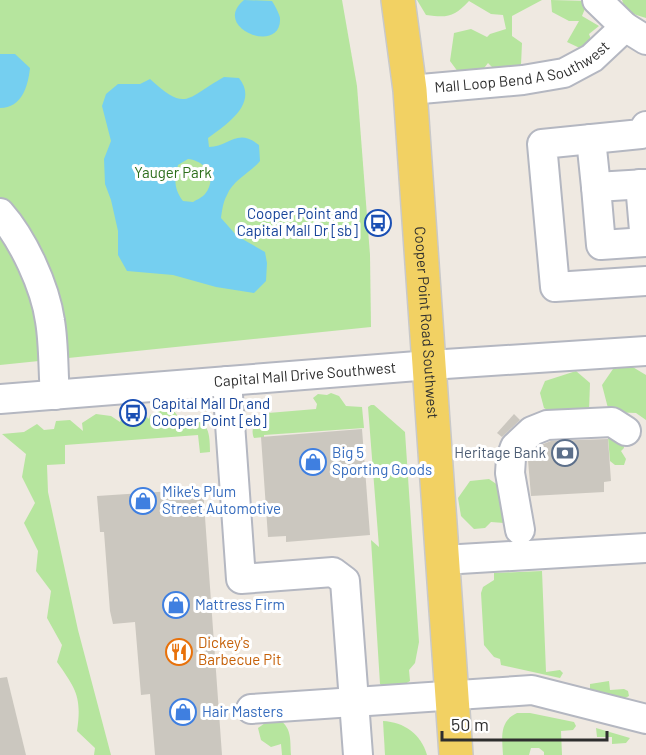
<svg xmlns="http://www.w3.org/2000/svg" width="646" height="755" font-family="Barlow,sans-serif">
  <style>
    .green { fill: #b6e59e }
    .water { fill: #75cff0; fill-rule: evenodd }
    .building { fill: #cbc7bf }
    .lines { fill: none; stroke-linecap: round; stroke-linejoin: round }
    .minor-casing { stroke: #b4b7c1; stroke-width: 32 }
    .major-casing { stroke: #c9c9c9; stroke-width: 36 }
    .minor { stroke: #fff; stroke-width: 28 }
    .major { stroke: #f2d163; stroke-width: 33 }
    .labels { text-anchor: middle; stroke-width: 6; stroke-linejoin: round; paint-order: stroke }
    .street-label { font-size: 15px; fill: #2e2e2e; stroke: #fff }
    .park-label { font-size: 15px; fill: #2c6e1b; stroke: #fff }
    .transit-label { font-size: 15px; fill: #164399; stroke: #fff; text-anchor: end }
    .shop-label { font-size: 15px; fill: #366cbe; stroke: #fff; text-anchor: start }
    .service-label { font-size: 15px; fill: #4e5e75; stroke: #fff; text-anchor: end }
    .food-label { font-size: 15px; fill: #c56008; stroke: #fff; text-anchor: start }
  </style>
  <rect width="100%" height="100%" fill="#efe9e1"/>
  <!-- green -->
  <g class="green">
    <path d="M0,0H342L357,86L370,255L371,327L0,365Z"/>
    <path d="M417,0H542L512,16V36L522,43L521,65L497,72L488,63L478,76L464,80L450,61L454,33L471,29L487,37L490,34L506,29L503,15L491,14L469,1C454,17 448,18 426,15Z"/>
    <path d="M551,0L588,1L582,16L599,26L589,34L593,45L584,50L567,42L579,21H569L552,12Z"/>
    <path d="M622,0H646V18C635,15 625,12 622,0Z"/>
    <path d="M631,366L646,375V420L636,413L609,412L602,385L613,369Z"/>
    <path d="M576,371L590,383L589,411L564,419L544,408L540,393L545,381Z"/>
    <path d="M331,393L339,396L346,406L362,407L364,428L264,435V437L254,438C249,426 258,418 268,413L316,409L317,404L313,398L318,394L327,395Z"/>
    <path d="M371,405H374L405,432L419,642L415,663L409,670L410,681C399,688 391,694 380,684L371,540L379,547L368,407Z"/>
    <path d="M125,408L141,412L149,419L150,415L162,409L174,411L180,419C207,419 210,427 210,452L200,453L198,435L65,445V464L47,465L48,492L78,630L111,755H94L95,748L77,731C82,697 76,689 57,662L62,645L47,618L51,591L36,571L38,551L24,523L35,503L22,477L26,454L2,434L24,432L37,424L44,430L54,429L56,421L70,420L83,431L82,423L96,414L111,416L120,422Z"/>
    <path d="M594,427L623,440L624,448L621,451L626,459L624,465H615L610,461L608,437L592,438L589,434Z"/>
    <path d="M489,479L511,494L514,512L504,523L491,522L485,528L474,529L461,516L458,498L470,481Z"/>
    <path d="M542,571L546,672L560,670L563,673L560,678L501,665L500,659L494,657L484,645L481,593L483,587L494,580V573Z"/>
    <path d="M609,681L610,690L624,689L628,691L629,696L623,699L590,691V684Z"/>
    <path d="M517,713H530L574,722L576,726L573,730L561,731L562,755H544V752L539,748H531L529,755H503C502,738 499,721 517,713Z"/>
    <path d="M280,720C292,729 290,740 291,755H282L281,744L271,747L261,740L258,728L268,721Z"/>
    <path d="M383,721C404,722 421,734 427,755H385Z"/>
    <path d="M596,728L630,738L626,743L612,744V737H597Z"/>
  </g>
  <!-- water -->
  <g class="water">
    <path d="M244,0L272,1C275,6 279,13 280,18C282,56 210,28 244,0Z"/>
    <path d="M0,54H15L30,68C28,86 22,108 0,108Z"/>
    <path d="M224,77L239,78C259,103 227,124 208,138L209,147C229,147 237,127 259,145L260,161C250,173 233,180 227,195C223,202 222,211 221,218L237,236L265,252L267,263L266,281L254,293L216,287L173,275L127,271L118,255V231L111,200L105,184L104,159L111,141L102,106L106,94L118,84H140L150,79C187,113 186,98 224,77ZM188,159C206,161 218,178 205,194C203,197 196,200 193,202L183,201C174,189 174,180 178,165Z"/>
  </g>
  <!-- building -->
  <g class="building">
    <path d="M514,414L520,420L502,437L497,433Z"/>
    <path d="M362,429L370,535L286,542V536L268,537L261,437Z"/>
    <path d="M608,439L611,481L604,482V492L531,496L528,460L541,445L551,441Z"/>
    <path d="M203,489L222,755H155L150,694L141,695L135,622L113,624L110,611L104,532H100L97,496Z"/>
    <path d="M7,677L26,755H0V678Z"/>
  </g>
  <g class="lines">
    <defs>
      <g id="minor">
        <path d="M597,0L625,27L646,40"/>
        <path id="s1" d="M410,90L523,80L564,73L592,58L625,27"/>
        <path d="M646,126L641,134L542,144L555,287L646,281"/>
        <path d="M591,139L596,187L646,184"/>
        <path d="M640,184L645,242"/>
        <path d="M596,187L601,245L646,242"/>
        <path d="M0,213C23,239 45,286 50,321C54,345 53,371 55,395"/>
        <path d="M227,381L241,579L333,572L345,581L358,755"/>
        <path id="s2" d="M0,399L430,365L646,351"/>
        <path d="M520,530L510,473L511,458L515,447L532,431L547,425L612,422L626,431"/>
        <path d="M443,560L646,548"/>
        <path d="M251,709L532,690L646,719"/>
      </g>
      <g id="major">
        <path id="s3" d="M398,0L410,90L456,755"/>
      </g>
    </defs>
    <!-- minor casing -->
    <use href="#minor" class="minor-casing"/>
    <!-- major casing -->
    <use href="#major" class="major-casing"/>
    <!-- minor -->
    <use href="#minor" class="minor"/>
    <!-- major -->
    <use href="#major" class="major"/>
  </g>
  <!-- icons -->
  <defs>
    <symbol id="bus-ring" viewBox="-11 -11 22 22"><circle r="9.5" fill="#fff" stroke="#1a4fb4" stroke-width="1.5"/><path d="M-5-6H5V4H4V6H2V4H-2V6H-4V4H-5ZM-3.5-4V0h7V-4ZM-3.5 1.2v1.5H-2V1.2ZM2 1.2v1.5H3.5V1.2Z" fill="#1a4fb4"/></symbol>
    <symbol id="bank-ring" viewBox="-11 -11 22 22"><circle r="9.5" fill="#fff" stroke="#5c6f8a" stroke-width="1.5"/><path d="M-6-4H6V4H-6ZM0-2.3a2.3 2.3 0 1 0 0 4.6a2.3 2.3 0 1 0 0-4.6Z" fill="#5c6f8a"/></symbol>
    <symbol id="shop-ring" viewBox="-11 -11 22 22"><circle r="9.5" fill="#fff" stroke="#3f7fe0" stroke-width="1.5"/><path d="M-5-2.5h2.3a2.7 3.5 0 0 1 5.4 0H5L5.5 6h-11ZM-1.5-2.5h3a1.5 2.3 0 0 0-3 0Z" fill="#3f7fe0"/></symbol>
    <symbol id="restaurant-ring" viewBox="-11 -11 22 22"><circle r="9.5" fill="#fff" stroke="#e8710a" stroke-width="1.5"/><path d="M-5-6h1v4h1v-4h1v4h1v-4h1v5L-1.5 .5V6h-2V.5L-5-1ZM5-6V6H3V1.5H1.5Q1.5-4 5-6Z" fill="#e8710a"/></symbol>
  </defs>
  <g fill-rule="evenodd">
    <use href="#bus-ring" x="363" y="208" width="30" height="30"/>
    <use href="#bus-ring" x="118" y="398" width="30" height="30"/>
    <use href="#bank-ring" x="550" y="438" width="30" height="30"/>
    <use href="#shop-ring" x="298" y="447" width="30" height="30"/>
    <use href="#shop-ring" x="128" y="486" width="30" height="30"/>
    <use href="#shop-ring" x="161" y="590" width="30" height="30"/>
    <use href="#restaurant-ring" x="164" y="637" width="30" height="30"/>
    <use href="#shop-ring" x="168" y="697" width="30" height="30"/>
  </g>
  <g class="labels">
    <!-- street labels -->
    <g class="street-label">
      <text dy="5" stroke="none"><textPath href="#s1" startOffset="116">Mall Loop Bend A Southwest</textPath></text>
      <text dy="5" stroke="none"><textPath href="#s3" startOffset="324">Cooper Point Road Southwest</textPath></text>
      <text dy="5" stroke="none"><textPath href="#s2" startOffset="306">Capital Mall Drive Southwest</textPath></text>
    </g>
    <!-- park labels -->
    <g class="park-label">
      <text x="173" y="178">Yauger Park</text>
    </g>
    <!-- transit labels -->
    <g class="transit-label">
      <text x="358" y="219">Cooper Point and<tspan x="358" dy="17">Capital Mall Dr [sb]</tspan></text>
      <text x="152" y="409" text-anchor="start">Capital Mall Dr and<tspan x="152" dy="17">Cooper Point [eb]</tspan></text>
    </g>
    <!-- shop labels -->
    <g class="shop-label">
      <text x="332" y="458">Big 5<tspan x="332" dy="17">Sporting Goods</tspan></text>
      <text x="162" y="497">Mike's Plum<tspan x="162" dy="17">Street Automotive</tspan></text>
      <text x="195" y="610">Mattress Firm</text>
      <text x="202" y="717">Hair Masters</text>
    </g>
    <!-- service labels -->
    <g class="service-label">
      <text x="546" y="458">Heritage Bank</text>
    </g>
    <!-- food labels -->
    <g class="food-label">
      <text x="198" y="648">Dickey's<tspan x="198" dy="17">Barbecue Pit</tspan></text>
    </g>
  </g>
  <!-- scale -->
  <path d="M442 731v9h165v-9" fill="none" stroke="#2e2e2e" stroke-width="3"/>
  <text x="451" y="731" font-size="18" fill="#2e2e2e" stroke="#ffffff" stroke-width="4.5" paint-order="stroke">50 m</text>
</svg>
